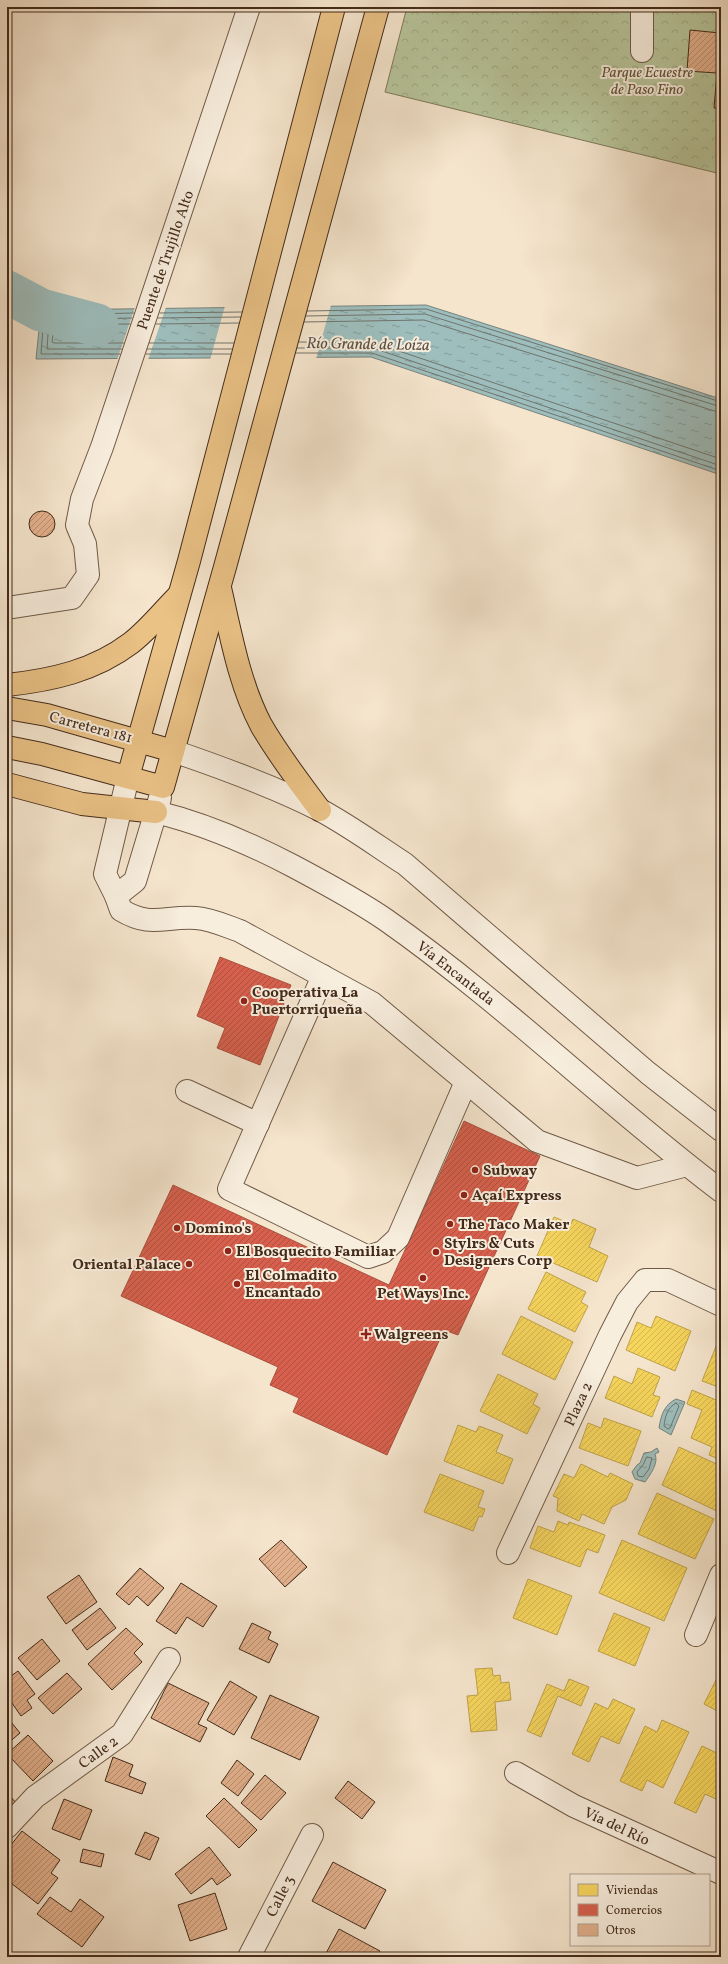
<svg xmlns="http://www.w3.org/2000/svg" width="728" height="1964" font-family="Vollkorn,serif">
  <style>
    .forest { fill: url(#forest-crowns); stroke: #7e785a }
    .water { fill: url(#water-ripples); stroke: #79837c }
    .pier { fill: #f5e5cd }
    .homes { fill: url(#homes-hatch); stroke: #c0a248 }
    .shops { fill: url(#shops-hatch); stroke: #aa503e }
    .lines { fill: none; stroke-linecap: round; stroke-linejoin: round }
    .shore { stroke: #70746c; stroke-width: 1 }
    .river { stroke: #9dbebd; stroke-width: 43 }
    .building { fill: url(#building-hatch); stroke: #432b1a }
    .minor-casing { stroke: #705a47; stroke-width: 24 }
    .major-casing { stroke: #432b1a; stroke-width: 24 }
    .minor { stroke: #f8eede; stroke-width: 22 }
    .major { stroke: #eac286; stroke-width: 22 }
    .poi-dot { fill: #8f2418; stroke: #f8eede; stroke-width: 1.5 }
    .labels { text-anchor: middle; stroke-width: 4; stroke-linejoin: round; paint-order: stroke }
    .park-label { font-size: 15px; font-style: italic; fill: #60523a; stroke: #f8eede }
    .street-label { font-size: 15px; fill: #432b1a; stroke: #f8eede }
    .poi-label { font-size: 15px; font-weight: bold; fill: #432b1a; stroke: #f8eede; text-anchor: start }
    .water-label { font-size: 16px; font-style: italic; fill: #5a5043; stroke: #f8eede }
  </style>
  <defs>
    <pattern id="forest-crowns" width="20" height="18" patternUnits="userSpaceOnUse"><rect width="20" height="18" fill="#b8c59b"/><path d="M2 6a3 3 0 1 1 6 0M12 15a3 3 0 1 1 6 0" fill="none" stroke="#9fa985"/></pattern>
    <pattern id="water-ripples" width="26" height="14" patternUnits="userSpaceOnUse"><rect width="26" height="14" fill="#9dbebd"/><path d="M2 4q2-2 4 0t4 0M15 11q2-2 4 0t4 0" fill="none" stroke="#829b99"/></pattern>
    <pattern id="homes-hatch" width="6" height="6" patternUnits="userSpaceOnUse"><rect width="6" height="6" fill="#f6d55c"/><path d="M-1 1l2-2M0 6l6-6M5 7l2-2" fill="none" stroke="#d4b74f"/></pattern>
    <pattern id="shops-hatch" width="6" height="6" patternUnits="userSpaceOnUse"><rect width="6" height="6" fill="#d6604d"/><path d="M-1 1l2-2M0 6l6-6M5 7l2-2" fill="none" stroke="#af4f3f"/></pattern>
    <pattern id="building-hatch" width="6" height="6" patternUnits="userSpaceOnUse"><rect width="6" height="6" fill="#e3b18d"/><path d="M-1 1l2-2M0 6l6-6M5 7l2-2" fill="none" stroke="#ba9072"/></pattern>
  </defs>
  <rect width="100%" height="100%" fill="#f5e5cd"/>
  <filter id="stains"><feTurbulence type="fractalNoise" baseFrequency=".005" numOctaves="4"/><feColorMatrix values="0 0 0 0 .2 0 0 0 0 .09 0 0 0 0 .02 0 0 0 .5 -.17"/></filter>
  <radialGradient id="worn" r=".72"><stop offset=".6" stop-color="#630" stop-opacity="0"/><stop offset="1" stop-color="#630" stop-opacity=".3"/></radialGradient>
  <!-- forest -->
  <path class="forest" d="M407,7H721V174L385,92Z"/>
  <!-- water -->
  <g class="water">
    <path d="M426,305L721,399V475L371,357L36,359L41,310Z"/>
    <path d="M676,1399L685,1402L671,1435L659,1428C661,1415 664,1405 676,1399Z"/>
    <path d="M657,1448L659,1452L655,1454C659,1463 650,1475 645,1482L635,1479L632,1472L637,1465L640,1463L644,1453L651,1452Z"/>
  </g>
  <!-- pier -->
  <g class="pier">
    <path d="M331,305L316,359L210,360L225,306Z"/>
    <path d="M135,307H166L148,360H117Z"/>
  </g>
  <!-- homes -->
  <g class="homes">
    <path d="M554,1217L571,1224L573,1219L596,1229L589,1247L608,1256L597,1282L537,1256Z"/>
    <path d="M546,1272L586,1292L581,1302L588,1306L575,1332L528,1309Z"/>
    <path d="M521,1316L573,1342L555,1380L502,1354Z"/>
    <path d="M656,1316L691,1331L675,1371L626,1350L637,1322L651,1328Z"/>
    <path d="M719,1339L721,1340V1388L702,1381Z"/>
    <path d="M638,1368L660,1377L653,1395L660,1397L652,1417L605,1398L614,1376L632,1384Z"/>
    <path d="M498,1374L538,1394L533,1404L540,1408L527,1434L480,1411Z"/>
    <path d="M692,1390L721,1402V1460L709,1455L712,1447L691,1438L702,1410L687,1404Z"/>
    <path d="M604,1418L641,1431L628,1466L579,1448L588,1423L601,1428Z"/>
    <path d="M458,1425L476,1432L479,1426L503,1435L496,1452L513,1459L503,1484L444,1461Z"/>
    <path d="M679,1447L721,1466V1508L719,1512L662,1485Z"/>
    <path d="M581,1464L608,1477L610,1473L633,1484L626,1500L612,1507L604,1524L582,1514L579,1521L557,1511L558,1498L553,1496L564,1474L574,1478Z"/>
    <path d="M440,1474L484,1491L478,1507L485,1509L482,1517L479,1516L473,1531L424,1512Z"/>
    <path d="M657,1493L714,1519L695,1559L638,1534Z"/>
    <path d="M558,1521L568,1525L569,1522L605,1535L598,1553L587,1549L580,1567L530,1548L538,1526L554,1532Z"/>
    <path d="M622,1540L687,1568L664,1621L599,1593Z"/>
    <path d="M528,1579L572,1596L557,1635L513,1618Z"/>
    <path d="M614,1613L650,1628L635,1666L598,1651Z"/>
    <path d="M492,1668L493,1676L500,1675L501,1683L509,1682L511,1700L495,1702L497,1730L471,1732L467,1696L478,1695L475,1669Z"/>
    <path d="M721,1670V1713L704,1704Z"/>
    <path d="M569,1679L589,1687L581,1706L558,1696L541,1737L527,1731L547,1684L564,1691Z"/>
    <path d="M613,1699L635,1709L619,1744L601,1736L589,1762L572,1754L595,1703L608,1709Z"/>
    <path d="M662,1720L689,1732L663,1788L647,1780L642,1791L620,1781L645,1726L657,1732Z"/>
    <path d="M702,1746L721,1755V1794L718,1800L705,1794L696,1813L674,1803Z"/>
  </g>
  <!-- shops -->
  <g class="shops">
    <path d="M220,957L291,985L260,1065L217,1048L225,1028L197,1016Z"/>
    <path d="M464,1121L540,1156L458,1335L444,1330L387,1455L293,1412L299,1398L270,1385L278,1367L121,1296L173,1185L389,1285Z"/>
  </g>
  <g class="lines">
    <!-- shore -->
    <g class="shore">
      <path d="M307,311L426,309L721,402"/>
      <path d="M160,313L242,312"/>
      <path d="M306,316L425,314L721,407"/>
      <path d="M158,318L241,317"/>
      <path d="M304,322L424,320L721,413"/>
      <path d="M156,324L239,323"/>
      <path d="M299,342L375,343L721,459"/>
      <path d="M124,343H54L52,342L54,327L56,325L130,324"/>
      <path d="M149,343H234"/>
      <path d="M297,348H373L721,466"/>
      <path d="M122,349H47L49,320L132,318"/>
      <path d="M147,349H232"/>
      <path d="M296,353H372L721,471"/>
      <path d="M120,354H41L44,315L134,313"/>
      <path d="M146,354H231"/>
      <path d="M676,1403L679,1406L670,1428L668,1429L664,1426C665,1417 667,1408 676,1403Z"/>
      <path d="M647,1457L652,1458L649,1469L643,1477L638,1476L637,1472L643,1465Z"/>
    </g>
    <!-- river -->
    <path class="river" d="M7,292L41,310L97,325"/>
  </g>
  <!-- building -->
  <g class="building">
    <path d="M721,23V109L714,108L717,73L687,71L690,30L720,33Z"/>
    <circle cx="42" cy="524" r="13"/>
    <path d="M281,1540L307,1567L285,1587L259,1559Z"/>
    <path d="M140,1568L164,1588L148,1606L137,1596L129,1605L116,1594Z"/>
    <path d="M79,1575L97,1602L66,1624L47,1597Z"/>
    <path d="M181,1583L217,1606L203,1627L187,1617L176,1634L156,1621Z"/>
    <path d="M100,1608L116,1628L87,1650L72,1630Z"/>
    <path d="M252,1623L271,1632L268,1639L278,1644L269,1663L239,1649Z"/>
    <path d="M126,1628L143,1644L134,1653L142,1662L112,1690L88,1664Z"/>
    <path d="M42,1639L60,1661L37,1680L18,1658Z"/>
    <path d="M18,1671L35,1694L27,1700L32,1708L21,1716L7,1696V1679Z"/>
    <path d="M67,1673L82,1689L53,1714L38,1698Z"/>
    <path d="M230,1681L257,1697L234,1735L207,1720Z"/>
    <path d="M168,1683L209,1703L198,1724L207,1728L200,1742L151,1718Z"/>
    <path d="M270,1695L319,1717L300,1760L251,1738Z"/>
    <path d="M7,1717L20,1733L7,1744Z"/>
    <path d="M28,1735L53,1761L33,1781L7,1754Z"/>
    <path d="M113,1757L133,1765L129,1776L146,1783L142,1794L105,1781Z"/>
    <path d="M237,1760L254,1774L238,1796L221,1783Z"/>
    <path d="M265,1775L286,1793L261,1820L241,1803Z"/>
    <path d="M348,1781L375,1802L362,1819L335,1798Z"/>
    <path d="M7,1793L19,1806L7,1816Z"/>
    <path d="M224,1798L257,1830L239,1848L206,1816Z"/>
    <path d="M64,1799L92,1810L80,1840L52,1829Z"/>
    <path d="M22,1831L60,1860L51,1873L58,1878L38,1904L7,1880V1870L11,1864L7,1861V1850Z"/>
    <path d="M145,1832L159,1838L150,1860L135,1854Z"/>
    <path d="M209,1847L231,1875L217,1885L212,1878L191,1894L175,1874Z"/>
    <path d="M83,1849L104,1854L101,1867L80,1862Z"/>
    <path d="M333,1862L386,1890L365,1929L312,1901Z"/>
    <path d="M215,1893L227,1929L190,1941L178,1905Z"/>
    <path d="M50,1897L71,1912L80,1899L104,1917L82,1947L37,1914Z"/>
    <path d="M339,1929L380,1951L376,1957H324Z"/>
  </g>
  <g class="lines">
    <defs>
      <g id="minor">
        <path d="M642,51V7"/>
        <path d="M7,608L72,598L88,575L85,544L77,525L82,499L102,447L249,7"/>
        <path d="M173,751C223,768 273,786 320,810C350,826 377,846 405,864L648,1073L721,1130"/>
        <path d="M128,777L105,874L116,896L121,910C151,928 164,916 196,918C211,919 226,926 240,931L372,1003L537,1141L637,1178L687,1165"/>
        <path d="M156,812C205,824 249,843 293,866C325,883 357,900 386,920C504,1003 606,1104 721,1191"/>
        <path d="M116,896L135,881L160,798"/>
        <path d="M323,976L229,1189L368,1257L383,1252L398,1238L466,1082"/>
        <path d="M187,1091L258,1124"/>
        <path d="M508,1553L610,1335L627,1302L645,1280H668L721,1305"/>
        <path d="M696,1635L721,1575"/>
        <path d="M516,1773L574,1806L721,1873"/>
        <path d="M7,1827L35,1797L122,1734L169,1659"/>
        <path d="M249,1957L312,1835"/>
      </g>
      <g id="major">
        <path d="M220,588C231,635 239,683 261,725C278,755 300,783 320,810"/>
        <path d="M7,685C52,680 94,671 131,643C148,630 163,611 179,595"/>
        <path d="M7,708L47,715L173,751"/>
        <path d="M7,747L42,754L163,787L225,567L378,7"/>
        <path d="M128,777L189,561L334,7"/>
        <path d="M7,784L82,804L156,812"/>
      </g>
    </defs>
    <!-- minor casing -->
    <use href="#minor" class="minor-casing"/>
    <!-- major casing -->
    <use href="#major" class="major-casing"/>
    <!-- minor -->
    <use href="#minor" class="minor"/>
    <!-- major -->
    <use href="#major" class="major"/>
  </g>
  <!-- markers -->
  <g class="poi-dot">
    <circle cx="244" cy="1001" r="4"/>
    <circle cx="475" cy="1170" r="4"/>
    <circle cx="464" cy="1195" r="4"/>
    <circle cx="450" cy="1224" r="4"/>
    <circle cx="177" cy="1228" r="4"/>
    <circle cx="228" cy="1251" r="4"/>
    <circle cx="436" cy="1252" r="4"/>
    <circle cx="189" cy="1264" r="4"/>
    <circle cx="423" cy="1278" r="4"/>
    <circle cx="237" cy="1284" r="4"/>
    <path d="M364 1328h4v4h4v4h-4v4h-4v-4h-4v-4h4z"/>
  </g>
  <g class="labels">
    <!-- park labels -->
    <g class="park-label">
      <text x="647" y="77">Parque Ecuestre<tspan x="647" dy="17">de Paso Fino</tspan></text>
    </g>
    <!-- street labels -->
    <g class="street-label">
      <text transform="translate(165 260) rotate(-71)" y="5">Puente de Trujillo Alto</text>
      <text transform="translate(91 727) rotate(15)" y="5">Carretera 181</text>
      <text transform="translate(456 973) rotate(38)" y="5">Vía Encantada</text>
      <text transform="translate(578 1404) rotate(-65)" y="5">Plaza 2</text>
      <text transform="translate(98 1752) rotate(-36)" y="5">Calle 2</text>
      <text transform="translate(617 1826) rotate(25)" y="5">Vía del Río</text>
      <text transform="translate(280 1896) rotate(-63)" y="5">Calle 3</text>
    </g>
    <!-- poi labels -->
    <g class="poi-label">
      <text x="252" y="997">Cooperativa La<tspan x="252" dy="17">Puertorriqueña</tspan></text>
      <text x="483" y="1175">Subway</text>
      <text x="472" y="1200">Açaí Express</text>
      <text x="458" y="1229">The Taco Maker</text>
      <text x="185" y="1233">Domino's</text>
      <text x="444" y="1248">Stylrs &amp; Cuts<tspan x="444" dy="17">Designers Corp</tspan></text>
      <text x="236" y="1256">El Bosquecito Familiar</text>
      <text x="181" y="1269" text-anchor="end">Oriental Palace</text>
      <text x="245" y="1280">El Colmadito<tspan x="245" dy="17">Encantado</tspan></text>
      <text x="423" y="1298" text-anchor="middle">Pet Ways Inc.</text>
      <text x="374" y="1339">Walgreens</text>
    </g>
    <!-- water labels -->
    <g class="water-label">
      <text transform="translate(368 343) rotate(1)" y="6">Río Grande de Loíza</text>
    </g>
  </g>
  <!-- margin -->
  <rect width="728" height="1964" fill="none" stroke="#f5e5cd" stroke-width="24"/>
  <rect x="8" y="8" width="712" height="1948" fill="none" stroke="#432b1a" stroke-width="2"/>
  <rect x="12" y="12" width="704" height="1940" fill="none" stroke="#432b1a"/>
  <!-- legend -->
  <rect x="570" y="1874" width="140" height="72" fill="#f8eede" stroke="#b0a090"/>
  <rect x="578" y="1884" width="20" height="12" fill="#f6d55c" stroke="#b0a090"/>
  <text x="606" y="1894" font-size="12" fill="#432b1a">Viviendas</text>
  <rect x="578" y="1904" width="20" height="12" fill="#d6604d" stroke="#b0a090"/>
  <text x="606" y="1914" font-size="12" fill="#432b1a">Comercios</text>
  <rect x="578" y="1924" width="20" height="12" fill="#e3b18d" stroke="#b0a090"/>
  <text x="606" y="1934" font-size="12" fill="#432b1a">Otros</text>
  <rect width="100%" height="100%" filter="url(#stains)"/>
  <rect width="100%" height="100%" fill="url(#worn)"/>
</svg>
